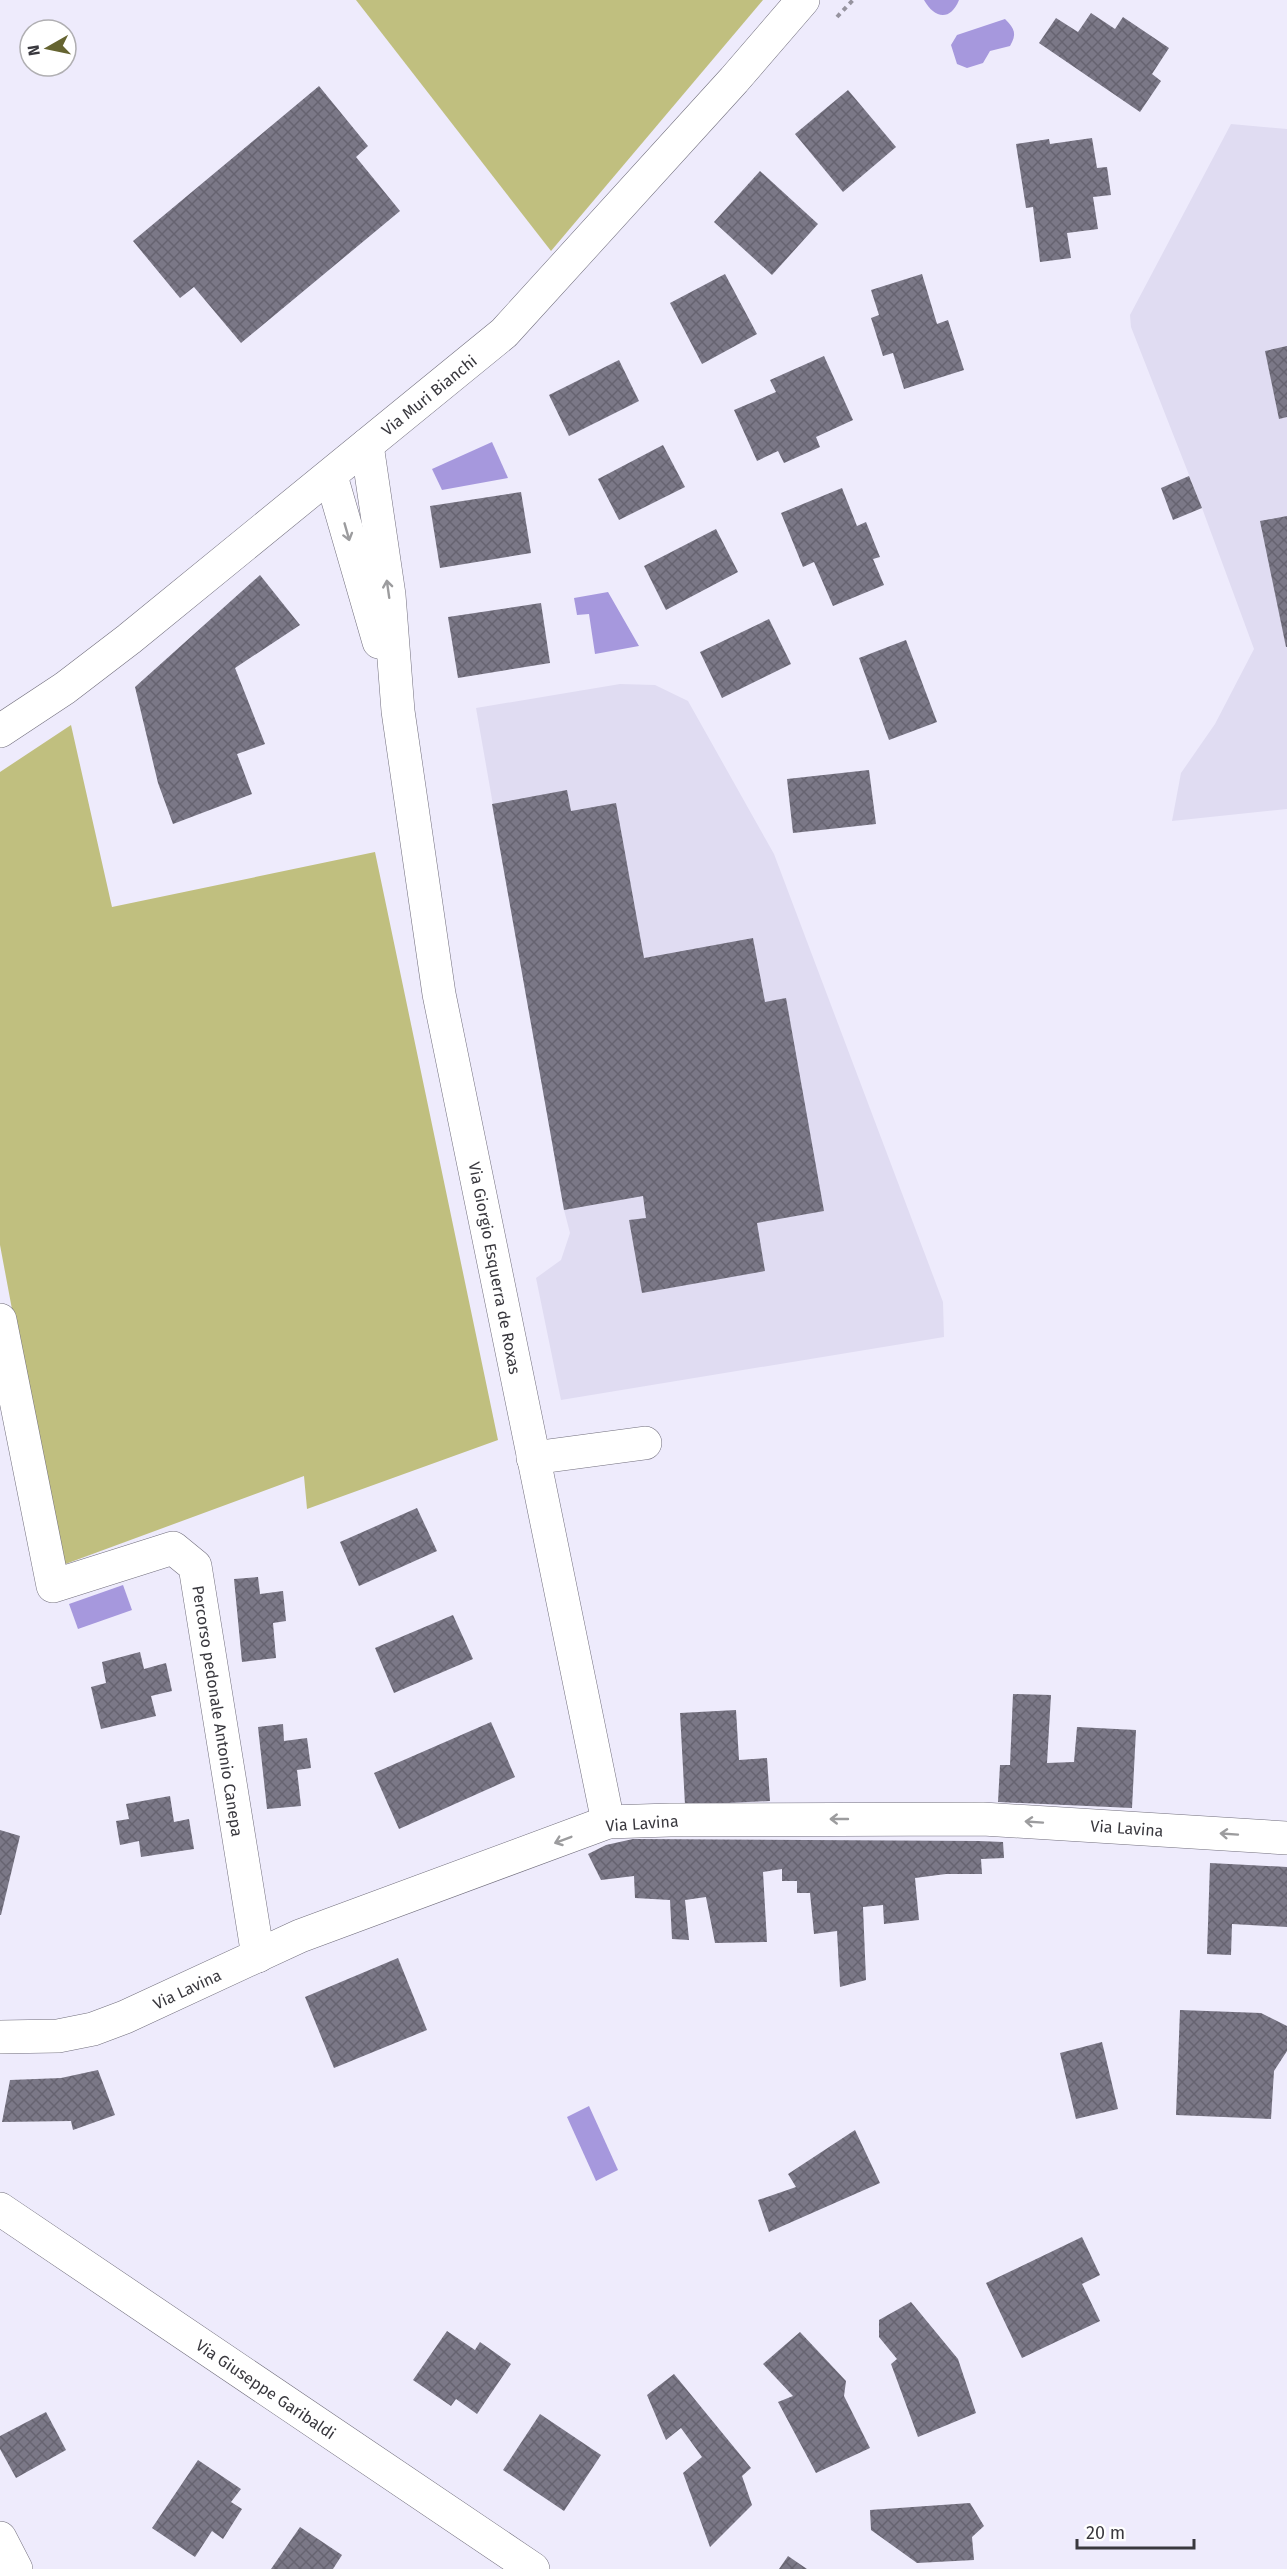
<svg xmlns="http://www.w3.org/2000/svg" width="1287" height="2569" font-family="'Fira Sans',sans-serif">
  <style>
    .built { fill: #e0dcf2 }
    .green { fill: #c0bf7f }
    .water { fill: #a698dd }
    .building { fill: url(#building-cross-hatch) }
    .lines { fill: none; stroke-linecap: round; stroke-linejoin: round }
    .street-casing { stroke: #716e7c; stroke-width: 34 }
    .secondary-casing { stroke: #716e7c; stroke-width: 34 }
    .path { stroke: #96939f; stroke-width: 4; stroke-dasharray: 4.5 4.5; stroke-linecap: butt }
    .street { stroke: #fff; stroke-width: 33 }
    .secondary { stroke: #fff; stroke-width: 33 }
    .oneway { stroke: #9c9c9e }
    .labels { text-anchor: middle; stroke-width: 6; stroke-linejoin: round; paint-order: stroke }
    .street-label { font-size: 16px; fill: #39383e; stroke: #fff }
  </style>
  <defs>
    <pattern id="building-cross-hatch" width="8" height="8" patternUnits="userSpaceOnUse" patternTransform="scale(1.5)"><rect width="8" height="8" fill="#7b7887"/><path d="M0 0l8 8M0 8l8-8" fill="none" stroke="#666370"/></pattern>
  </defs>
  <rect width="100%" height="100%" fill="#eeebfc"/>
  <!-- built -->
  <g class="built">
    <path d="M1231,124L1287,129V809L1172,821L1181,773L1215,724L1254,649L1202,508L1131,327L1130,315Z"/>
    <path d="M620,684L655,685L688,701L774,854L943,1302L944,1337L561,1400L536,1278L561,1260L570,1233L564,1210L476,708Z"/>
  </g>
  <!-- green -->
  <g class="green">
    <path d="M356,0H763L551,251Z"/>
    <path d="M71,725L112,907L375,852L498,1440L307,1509L304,1476L60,1566L0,1245V772Z"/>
  </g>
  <!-- water -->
  <g class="water">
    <path d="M924,0H959C950,22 934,18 924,0Z"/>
    <path d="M1005,19C1015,29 1017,34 1010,46L990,51L983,63L967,68L957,64L951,45L957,35Z"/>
    <path d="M492,442L508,478L442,490L432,469Z"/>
    <path d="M608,592L639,646L595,654L589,614L577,615L574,598Z"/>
    <path d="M123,1585L132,1610L78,1629L69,1604Z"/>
    <path d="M589,2106L618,2170L596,2181L567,2117Z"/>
  </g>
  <!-- building -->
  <g class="building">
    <path d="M1091,13L1115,29L1123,17L1169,48L1152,74L1161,81L1140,112L1039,43L1056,18L1078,32Z"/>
    <path d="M319,86L368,146L356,157L400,211L241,343L194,287L180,298L133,241Z"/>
    <path d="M848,90L896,147L843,192L795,134Z"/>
    <path d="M1092,138L1097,168L1107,167L1111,195L1093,197L1098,229L1067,233L1071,258L1040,262L1033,207L1026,208L1016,144L1049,139L1050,144Z"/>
    <path d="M760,171L818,224L772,275L714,222Z"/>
    <path d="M725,274L757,334L702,364L670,303Z"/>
    <path d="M922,274L937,324L948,320L964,370L904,389L893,353L883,356L871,318L879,315L871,290Z"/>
    <path d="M1287,346V417L1279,419L1265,351Z"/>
    <path d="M824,356L853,420L816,437L820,447L784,463L778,451L757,461L734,410L776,392L770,380Z"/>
    <path d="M619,360L639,401L569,436L549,395Z"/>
    <path d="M663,445L685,487L619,520L598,479Z"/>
    <path d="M1189,476L1202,508L1173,520L1161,488Z"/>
    <path d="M842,488L857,526L866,522L880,557L873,559L884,585L833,606L814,562L803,567L781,513Z"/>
    <path d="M521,492L531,553L440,568L430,506Z"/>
    <path d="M1287,516V647H1286L1260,521Z"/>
    <path d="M716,529L738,572L666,610L644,566Z"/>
    <path d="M260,575L300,625L235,668L265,744L237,754L252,794L173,824L158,783L135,687Z"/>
    <path d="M541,603L550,663L458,678L448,617Z"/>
    <path d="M769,619L791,664L722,698L700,652Z"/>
    <path d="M906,640L937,722L889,740L859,658Z"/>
    <path d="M869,770L876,824L793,833L787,779Z"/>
    <path d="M567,790L571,811L616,803L644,958L753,938L765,1002L786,998L824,1211L757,1223L765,1271L642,1293L629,1220L646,1218L643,1196L564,1210L492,804Z"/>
    <path d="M417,1508L437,1551L359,1586L340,1542Z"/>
    <path d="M258,1577L260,1594L283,1591L286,1621L273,1623L276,1658L242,1662L234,1579Z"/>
    <path d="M453,1615L473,1659L394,1693L375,1648Z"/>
    <path d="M140,1652L144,1669L166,1663L172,1691L151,1696L156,1716L101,1729L91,1687L106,1683L102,1662Z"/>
    <path d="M1013,1694L1051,1695L1047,1763L1074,1762L1077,1727L1136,1730L1132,1808L998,1802L1000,1765H1010Z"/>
    <path d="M736,1710L739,1760L767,1758L770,1801L685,1805L680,1713Z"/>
    <path d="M491,1722L515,1777L399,1829L374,1773Z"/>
    <path d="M283,1724L284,1741L307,1738L311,1768L297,1770L301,1806L267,1809L258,1727Z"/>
    <path d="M170,1796L174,1822L189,1819L194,1849L141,1857L139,1841L120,1845L116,1821L129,1819L126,1804Z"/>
    <path d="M0,1830L20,1836L1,1915H0Z"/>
    <path d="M633,1839L979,1841L1003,1842L1004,1858L981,1859L982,1874H946L915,1878L919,1920L884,1924L883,1905L863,1907L866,1980L840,1987L837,1931L814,1934L810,1893H797V1881H782V1869L763,1872L767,1942L715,1943L706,1897L685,1900L689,1940L672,1939L670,1900L635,1898L634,1876L601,1880L588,1854L606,1845Z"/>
    <path d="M1210,1863L1287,1867V1927L1232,1924L1231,1955L1207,1954Z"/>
    <path d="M398,1958L427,2030L334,2068L305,1997Z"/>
    <path d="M1180,2010L1261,2013L1287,2026V2051L1274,2071L1271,2119L1176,2115Z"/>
    <path d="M1102,2042L1118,2109L1076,2119L1060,2053Z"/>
    <path d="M98,2070L115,2115L73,2130L71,2121L2,2122L10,2080L61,2078Z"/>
    <path d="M855,2130L880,2183L769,2232L758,2200L796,2187L788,2174Z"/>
    <path d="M1082,2237L1100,2275L1082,2284L1100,2321L1022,2358L986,2283Z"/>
    <path d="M911,2302L958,2359L976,2413L918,2437L891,2364L897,2359L879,2337V2320Z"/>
    <path d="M447,2331L475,2350L480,2342L511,2364L477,2414L456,2399L451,2406L413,2380Z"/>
    <path d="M800,2332L846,2381L844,2396L870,2448L816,2473L778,2402L793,2396L763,2364Z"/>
    <path d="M674,2374L751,2468L742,2476L752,2505L710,2547L683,2473L702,2457L681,2428L666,2440L647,2395Z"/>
    <path d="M46,2412L66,2450L16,2478L0,2449V2436Z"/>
    <path d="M540,2414L601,2455L564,2511L503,2470Z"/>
    <path d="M198,2460L241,2489L231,2502L242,2509L223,2539L212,2531L195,2557L152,2528Z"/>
    <path d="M970,2503L984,2526L972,2537L974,2560L917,2563L871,2530L870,2510Z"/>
    <path d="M300,2527L342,2555L333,2569H271Z"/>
    <path d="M788,2556L807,2569H779Z"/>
  </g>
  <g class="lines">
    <defs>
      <g id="street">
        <path d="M367,445L389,595L398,711L439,994L608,1822"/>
        <path d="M331,476L379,642"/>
        <path d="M0,1320L53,1586L173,1548L195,1566L258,1956"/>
        <path d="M533,1458L645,1443"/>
        <path d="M0,2538L16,2569"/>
      </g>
      <g id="secondary">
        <path d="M0,731L65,688L129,639L504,333L734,80L803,0"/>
        <path d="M0,2037L58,2036L93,2029L125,2017L300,1936L608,1822L670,1820L983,1819L1287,1838"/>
        <path d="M0,2209L533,2569"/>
      </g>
    </defs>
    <!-- street casing -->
    <use href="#street" class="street-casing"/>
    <!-- secondary casing -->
    <use href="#secondary" class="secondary-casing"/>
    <!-- path -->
    <path class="path" d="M837,17L853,0"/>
    <!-- street -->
    <use href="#street" class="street"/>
    <!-- secondary -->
    <use href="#secondary" class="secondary"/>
  </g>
  <!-- one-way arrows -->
  <defs><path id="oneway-shaft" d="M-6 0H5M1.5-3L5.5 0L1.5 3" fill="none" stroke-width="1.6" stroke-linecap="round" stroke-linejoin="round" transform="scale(1.5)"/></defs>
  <g class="oneway">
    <use href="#oneway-shaft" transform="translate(347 532) rotate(74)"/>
    <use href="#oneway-shaft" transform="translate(388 589) rotate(-98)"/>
    <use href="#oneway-shaft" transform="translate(839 1819) rotate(180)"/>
    <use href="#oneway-shaft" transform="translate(1034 1822) rotate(-176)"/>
    <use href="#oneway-shaft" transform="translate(1229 1834) rotate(-176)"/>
    <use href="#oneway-shaft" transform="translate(563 1840) rotate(159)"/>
  </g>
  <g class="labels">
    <!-- street labels -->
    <g class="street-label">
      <text transform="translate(429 395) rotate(-39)" y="6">Via Muri Bianchi</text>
      <text transform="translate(495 1268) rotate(79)" y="6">Via Giorgio Esquerra de Roxas</text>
      <text transform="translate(218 1711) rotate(81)" y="6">Percorso pedonale Antonio Canepa</text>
      <text transform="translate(642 1823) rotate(-4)" y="6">Via Lavina</text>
      <text transform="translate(1127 1828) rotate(4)" y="6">Via Lavina</text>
      <text transform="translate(187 1989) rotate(-25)" y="6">Via Lavina</text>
      <text transform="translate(266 2389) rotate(34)" y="6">Via Giuseppe Garibaldi</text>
    </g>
  </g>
  <!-- north arrow -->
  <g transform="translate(48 48) rotate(261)"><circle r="28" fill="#ffffff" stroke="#b0afb2" stroke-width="1.5"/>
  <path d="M0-4.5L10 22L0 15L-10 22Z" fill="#656431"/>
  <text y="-9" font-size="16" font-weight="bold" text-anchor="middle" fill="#39383e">N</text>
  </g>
  <!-- scale -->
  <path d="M1077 2539v9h117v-9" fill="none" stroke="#39383e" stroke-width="3"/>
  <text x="1086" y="2539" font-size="18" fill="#39383e" stroke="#ffffff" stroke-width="4.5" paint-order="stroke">20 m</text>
</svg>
